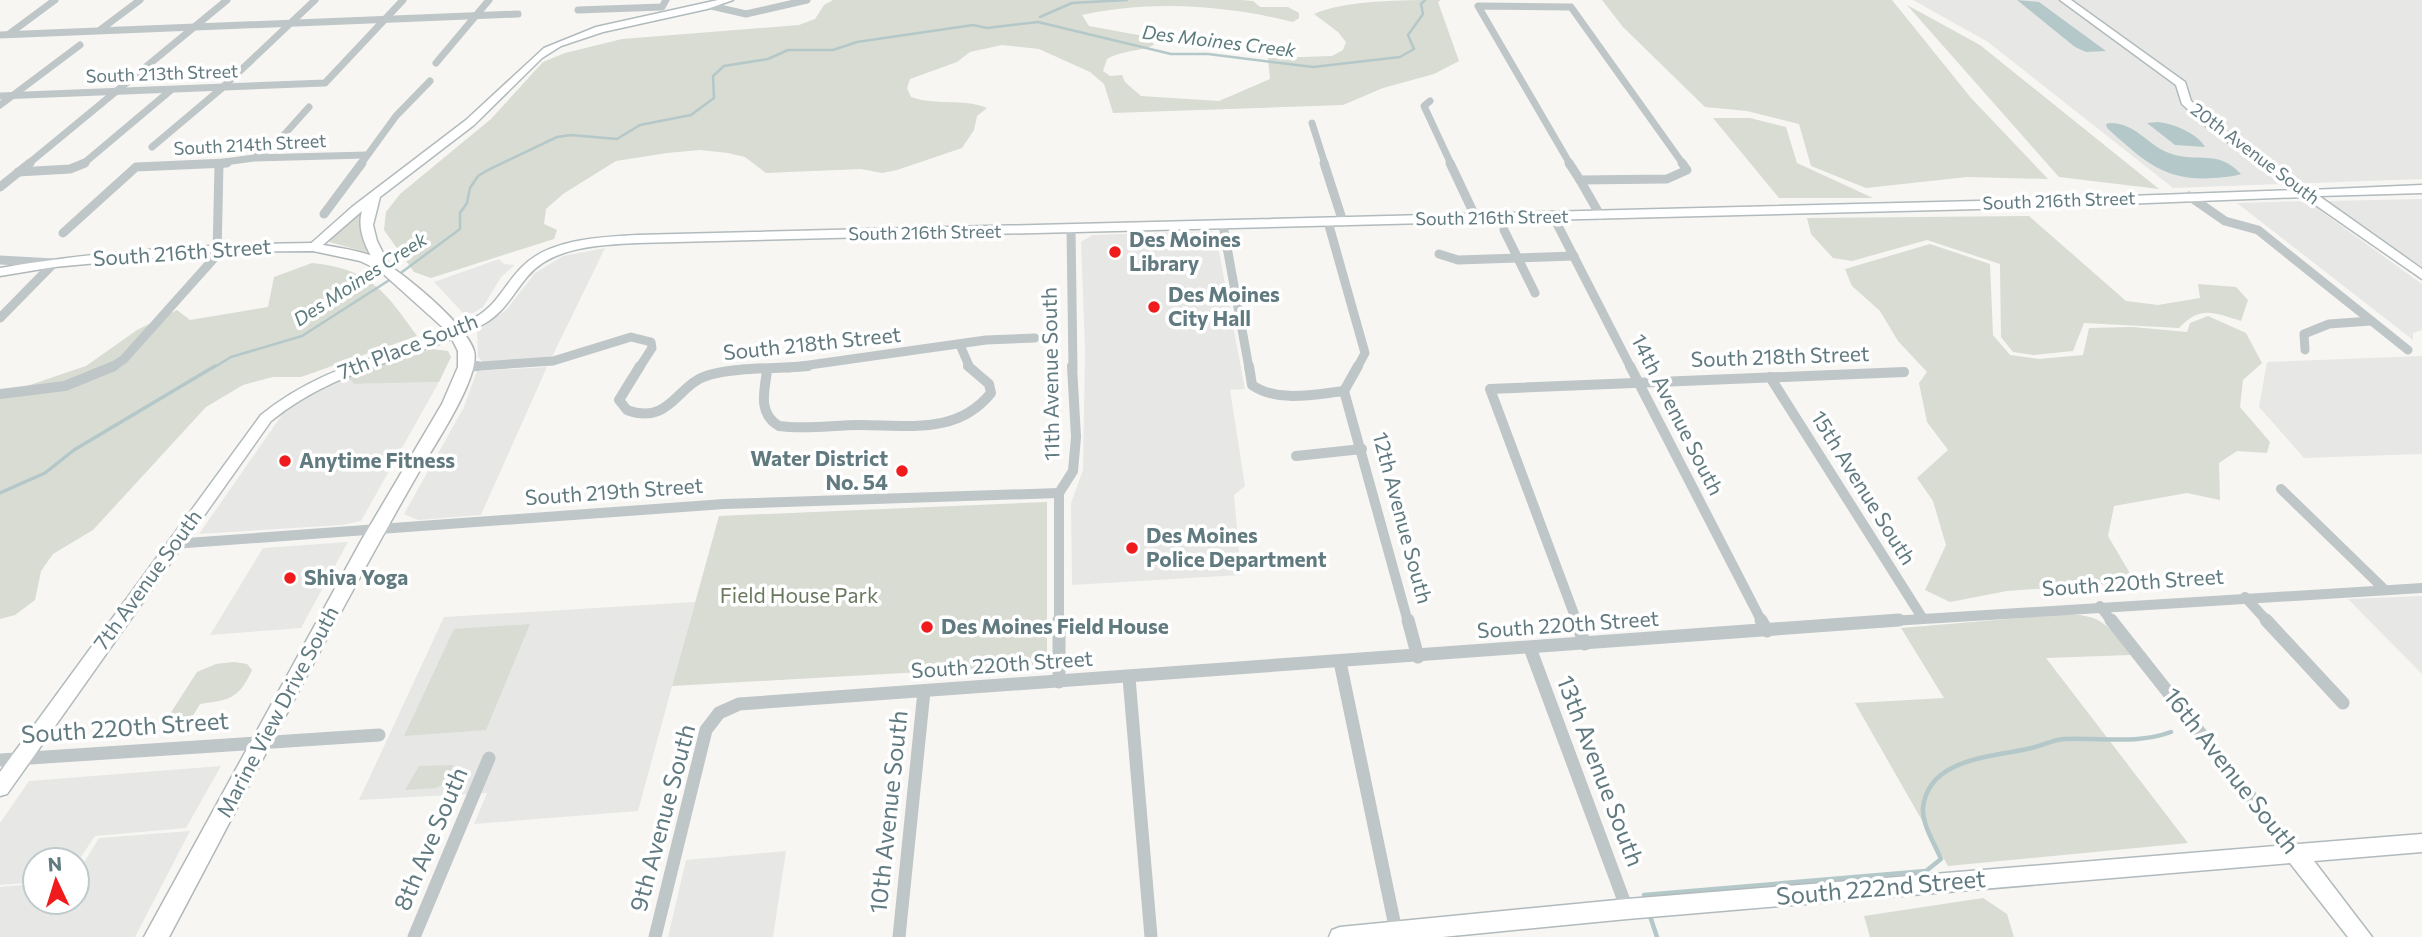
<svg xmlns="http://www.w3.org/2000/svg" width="2422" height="937" font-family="Commissioner,sans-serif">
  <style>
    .built { fill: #e7e8e6 }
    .green { fill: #d8dcd2 }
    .water { fill: #b5c8c9 }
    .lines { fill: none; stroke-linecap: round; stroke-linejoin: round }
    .stream-far2 { stroke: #b5c8c9; stroke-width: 2.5 }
    .stream-far1 { stroke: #b5c8c9; stroke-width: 3.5 }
    .stream { stroke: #b5c8c9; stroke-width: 4.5 }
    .secondary-casing { stroke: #b1babd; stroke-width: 3 }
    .primary-casing { stroke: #b0b8ba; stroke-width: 3 }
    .street-far3 { stroke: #bfc6c8; stroke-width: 7 }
    .street-far2 { stroke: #bfc6c8; stroke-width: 9 }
    .street-far1 { stroke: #bfc6c8; stroke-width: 10 }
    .street { stroke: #bfc6c8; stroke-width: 13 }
    .secondary { fill: #fff; fill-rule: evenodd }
    .primary { fill: #fff; fill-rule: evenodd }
    .poi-dot { fill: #ef1b1c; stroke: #fff; stroke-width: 2.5 }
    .labels { text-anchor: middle; stroke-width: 7; stroke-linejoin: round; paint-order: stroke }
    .far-street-label { font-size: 18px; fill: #607a80; stroke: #fff }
    .far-water-label { font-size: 19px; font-style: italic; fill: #5a7a7c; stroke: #fff }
    .poi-label { font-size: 21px; font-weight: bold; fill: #607a80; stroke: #fff; text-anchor: start }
    .street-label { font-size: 21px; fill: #607a80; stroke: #fff }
    .park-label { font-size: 21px; fill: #69785f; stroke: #fff }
    .near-street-label { font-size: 24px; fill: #607a80; stroke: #fff }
  </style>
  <rect width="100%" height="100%" fill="#f7f6f3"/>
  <!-- built -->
  <g class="built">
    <path d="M1913,0H2422V179L2173,188L1988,42Z"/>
    <path d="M2422,199V267L2327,201Z"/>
    <path d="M2307,201L2422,284V330L2413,333V340L2237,203Z"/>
    <path d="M1212,231L1216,236L1245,389L1230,390L1245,486L1234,495L1241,575L1072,585L1071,503L1083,470L1085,349L1081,242L1092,235Z"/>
    <path d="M605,248L551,359L482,361L478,357L477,331L506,310L535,273L563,256Z"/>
    <path d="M499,259L504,264L515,265L501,277L483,307L473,313L464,314L434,282Z"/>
    <path d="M2422,356V454L2304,458L2259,407L2267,362Z"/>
    <path d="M547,367L481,515L418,520L404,514L464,407L477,371Z"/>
    <path d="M347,377L354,384L439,382L361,521L342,525L199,534L286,409L307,395Z"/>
    <path d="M348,542L301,628L210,635L263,548Z"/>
    <path d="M2422,596V674L2348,599Z"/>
    <path d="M695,602L638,811L474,824L487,793L359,800L444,617Z"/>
    <path d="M221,766L186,828L95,836L77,863V860H35V882L0,885V823L29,781Z"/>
    <path d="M190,831L135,937H0V887L35,884V902H77V874L99,838Z"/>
    <path d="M786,851L773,937H668L686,860Z"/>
  </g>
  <!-- green -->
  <g class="green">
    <path d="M833,0H1241L1253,1L1260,7H1288L1299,13V18L1293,22C1225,5 1150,0 1082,15L1089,26L1149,37L1154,45C1137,52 1123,50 1107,59L1103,71L1110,76L1122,75L1125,82L1141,96L1219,101L1270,79L1268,58L1332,56L1343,50L1346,42L1338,32L1314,14C1344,0 1405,0 1441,0L1438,2L1459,61L1434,74L1383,88L1343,105L1113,113L1104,84L1090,72L1039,49L1002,45L970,52L957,62L910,79L907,88L911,97C936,106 963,98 987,108L977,116L974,130L962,148L897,170L882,173L861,169L766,173L745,157L728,153L700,150L667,153L616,161L563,194L546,209L544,224L557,230L554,239L431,278L414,272L384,230L386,212L400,194L491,119L543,62L565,53L622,39L799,25L815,19L824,5Z"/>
    <path d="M1602,0H1892L1971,98L2048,179L1967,177L1866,188L1811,166L1799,124L1747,111L1705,107L1623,27Z"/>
    <path d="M1907,5L1980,45L2159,189L2059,177Z"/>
    <path d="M1713,118H1750L1786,127L1797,163L1873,198H1779Z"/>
    <path d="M366,204C357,223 360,235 370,253L329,242Z"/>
    <path d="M2029,216L2126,301L2158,305L2200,298L2198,284L2236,287L2248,300L2241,321C2214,313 2201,305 2179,328L2084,323L2073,351L2034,355L2013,352L2001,337L2000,264L1927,240L1852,261L1833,258L1811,234L1807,218Z"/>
    <path d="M1930,244L1990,264L1993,335L2010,355L2039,359L2083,355L2089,328L2133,327L2187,332L2190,323L2208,316L2246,333L2262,363L2243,380L2240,407L2270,442L2267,453L2237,451L2219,463L2220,500L2187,493L2114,506L2108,536L2135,582L2007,591L1950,602L1925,590L1946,545L1933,501L1917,478L1948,450L1927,422L1919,383L1927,372L1898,341L1880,311L1852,286L1845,269Z"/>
    <path d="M312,263C370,269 385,291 417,336L301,377H273L243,385L206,407L93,530L53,554L41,571L35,600L15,615L0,619V395L86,366L137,330L177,310L190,320L268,307L274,277Z"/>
    <path d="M432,349L448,351L451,357L439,382L354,384L347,377Z"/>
    <path d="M1047,502V665L672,686L719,516Z"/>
    <path d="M2065,614C2105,615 2107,626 2131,655L2046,658L2188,843L1948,866L1855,703L1944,698L1901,628Z"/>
    <path d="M530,624L486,730L404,736L454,629Z"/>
    <path d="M234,662L247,664L252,670C239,699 229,700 200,704L185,729L159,731L197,672L216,664Z"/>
    <path d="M453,765L449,781L436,788L405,790L419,766Z"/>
    <path d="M1983,898L2007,914L2014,937H1870L1864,916Z"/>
  </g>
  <!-- water -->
  <g class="water">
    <path d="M2017,0L2039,2L2106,51L2086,52L2075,47Z"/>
    <path d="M2158,122C2174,124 2197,133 2205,147L2175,145L2147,123Z"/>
    <path d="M2110,123C2136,123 2146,144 2169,153C2198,164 2216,148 2241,174C2233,177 2223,177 2214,178C2164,182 2143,160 2107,128L2106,124Z"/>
  </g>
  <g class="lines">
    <!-- stream-far2 -->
    <g class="stream-far2">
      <path d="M1040,17L1072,3L1127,0"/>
      <path d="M398,275L460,229V213L467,203L470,188L478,176L488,170L557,137L571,135L617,139L640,125L691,115L714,98L713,76L724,66L768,59L788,50H833L857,42L973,25L987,28L1038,22L1171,54H1208L1313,67L1400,57L1414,49L1408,35L1423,14L1421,4L1425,0"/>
      <path d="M213,368L231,357L302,336L391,279"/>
    </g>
    <!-- stream-far1 -->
    <path class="stream-far1" d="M0,493L45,473L74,450L215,366"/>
    <!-- stream -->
    <g class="stream">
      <path d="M1645,899L1644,895L1926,871L1941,859C1935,844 1922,825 1923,808C1928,759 1990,757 2027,749C2040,747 2051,740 2064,739C2101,737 2135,745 2171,732"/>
      <path d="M1649,913L1657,937"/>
    </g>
    <defs>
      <g id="secondary">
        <path d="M718,0H733L707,9L603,32L561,46L542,58L474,125L380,197L373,225L377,241L390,267L389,270H379C369,253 356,232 362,211L317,250H309L307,247L352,207L466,120L544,48L596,27Z"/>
        <path d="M2060,0H2071L2185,82L2191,101L2215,123L2310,190L2422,185V193L2319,196L2422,269V279L2304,197L2019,208L637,243C601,245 552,246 527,277C511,296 504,314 480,326C407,363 339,366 271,421L7,794L0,796V772L261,415C329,360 396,357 469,321C497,307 501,289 521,268C548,239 600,237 637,235L2019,200L2295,190L2207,127L2182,104L2176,85Z"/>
        <path d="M2422,834V852L2314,861L2372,937H2348L2290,863L1627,919L1442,937H1329L1332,930L1340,927L1627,899Z"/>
      </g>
      <path id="primary" d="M313,243C332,247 352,249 370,255C395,264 467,325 474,351C481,376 434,446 420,470C332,623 252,781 169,937H144L361,541L442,404L458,367V351L449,333L379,270L360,261L313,251L217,252L54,267L0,276V268C104,250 208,244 313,243Z"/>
    </defs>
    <!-- secondary casing -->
    <use href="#secondary" class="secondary-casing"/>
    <!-- primary casing -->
    <use href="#primary" class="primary-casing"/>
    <!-- street-far3 -->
    <g class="street-far3">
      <path d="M711,6L746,14L807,0"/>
      <path d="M578,10L662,7L666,0"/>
      <path d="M100,30L140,0"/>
      <path d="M9,34L55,0"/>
      <path d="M0,35L518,14"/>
      <path d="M436,63L489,0"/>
      <path d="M0,96L325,83L403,0"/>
      <path d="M1430,101L1424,106L1451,164"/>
      <path d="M0,105L80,45"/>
      <path d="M1312,123L1325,164"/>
      <path d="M152,147L222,88L315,0"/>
      <path d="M255,157L274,146L309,107"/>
      <path d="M28,164L227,0"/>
      <path d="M83,164L171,90"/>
      <path d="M210,164L254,158L366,155"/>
      <path d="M361,164L396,116L430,81"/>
      <path d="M1570,164L1478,6L1571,7L1683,164"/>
    </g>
    <!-- street-far2 -->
    <g class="street-far2">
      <path d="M1324,163L1343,222"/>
      <path d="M1450,163L1476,218"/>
      <path d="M1569,163L1580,180"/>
      <path d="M18,172L70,169L85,163"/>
      <path d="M1580,180L1600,215"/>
      <path d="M1580,180L1667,179L1687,170L1682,163"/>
      <path d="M0,187L30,163"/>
      <path d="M2189,196L2225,221L2258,230L2408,350"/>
      <path d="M324,214L362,163"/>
      <path d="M1553,216L1631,368"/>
      <path d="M1328,222L1365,353L1357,368"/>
      <path d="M1223,225L1249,368"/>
      <path d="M1071,229L1073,368"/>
      <path d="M1504,230L1535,293"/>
      <path d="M63,233L136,167L227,163"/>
      <path d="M1439,254L1458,260L1574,256"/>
      <path d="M0,260L54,263"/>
      <path d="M0,318L54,263"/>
      <path d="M960,345L970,368"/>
      <path d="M2305,350L2304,334L2329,324L2371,321"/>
      <path d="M466,367L553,361L631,337L651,342L652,348L639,368"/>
      <path d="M111,368L124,359L217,255L219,164"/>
      <path d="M788,368L986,340L1035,338"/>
    </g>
    <!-- street-far1 -->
    <g class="street-far1">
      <path d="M640,366L619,400L627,410C671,426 676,384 709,375C737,367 778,369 808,366"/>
      <path d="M1249,366L1252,385C1277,403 1316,394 1344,391"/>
      <path d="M1630,366L1762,622"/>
      <path d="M466,367L477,366"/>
      <path d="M767,371C764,392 758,414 779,426C806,430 833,425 860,425C909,425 957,435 991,393L989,384L968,366"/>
      <path d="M1770,377L1923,619"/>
      <path d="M1344,391L1358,366"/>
      <path d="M1344,391L1408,622"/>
      <path d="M0,394L65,386L114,366"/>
      <path d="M1296,456L1362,449"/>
      <path d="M2281,489L2385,590"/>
      <path d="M173,544L724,504L1059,493"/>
      <path d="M2245,597L2268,622"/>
      <path d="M2100,606L2112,622"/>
      <path d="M1059,622V493L1073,471L1076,437L1072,366"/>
      <path d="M1577,622L1490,389L1904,372"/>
      <path d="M1875,622L2422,588"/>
    </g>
    <!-- street -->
    <g class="street">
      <path d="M1059,620V682"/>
      <path d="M1408,620L1418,657"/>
      <path d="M1576,620L1585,644"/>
      <path d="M1761,620L1767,631"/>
      <path d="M2111,620L2295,853"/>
      <path d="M2266,620L2343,703"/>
      <path d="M1530,648L1627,909"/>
      <path d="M1340,662L1396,931"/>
      <path d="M1129,678L1151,937"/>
      <path d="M0,760L379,735"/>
      <path d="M414,937L489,758"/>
      <path d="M655,937L706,730L719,713L739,704L1899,620"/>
      <path d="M899,937L924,691"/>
    </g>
    <!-- secondary -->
    <use href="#secondary" class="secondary"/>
    <!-- primary -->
    <use href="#primary" class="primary"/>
  </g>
  <!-- markers -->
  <g class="poi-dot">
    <circle cx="1115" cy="252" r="7"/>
    <circle cx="1154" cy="307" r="7"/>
    <circle cx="285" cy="461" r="7"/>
    <circle cx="902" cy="471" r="7"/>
    <circle cx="1132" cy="548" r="7"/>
    <circle cx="290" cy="578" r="7"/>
    <circle cx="927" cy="627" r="7"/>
  </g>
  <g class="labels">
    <!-- far-street labels -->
    <g class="far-street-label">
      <text transform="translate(162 74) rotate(-2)" y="6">South 213th Street</text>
      <text transform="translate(250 145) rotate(-3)" y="6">South 214th Street</text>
      <text transform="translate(2255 154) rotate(37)" y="6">20th Avenue South</text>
      <text transform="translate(2059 201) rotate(-2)" y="6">South 216th Street</text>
      <text transform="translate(1492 218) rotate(-1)" y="6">South 216th Street</text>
      <text transform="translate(925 233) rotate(-1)" y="6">South 216th Street</text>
    </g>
    <!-- far-water labels -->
    <g class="far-water-label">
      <text transform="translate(1219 41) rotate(7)" y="7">Des Moines Creek</text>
      <text transform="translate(360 279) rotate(-33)" y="7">Des Moines Creek</text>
    </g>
    <!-- poi labels -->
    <g class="poi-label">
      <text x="1129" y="247">Des Moines<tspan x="1129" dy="24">Library</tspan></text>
      <text x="1168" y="302">Des Moines<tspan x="1168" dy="24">City Hall</tspan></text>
      <text x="888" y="466" text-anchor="end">Water District<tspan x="888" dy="24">No. 54</tspan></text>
      <text x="299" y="468">Anytime Fitness</text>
      <text x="1146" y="543">Des Moines<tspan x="1146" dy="24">Police Department</tspan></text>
      <text x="304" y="585">Shiva Yoga</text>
      <text x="941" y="634">Des Moines Field House</text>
    </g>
    <!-- street labels -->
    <g class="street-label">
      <text transform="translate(182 253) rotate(-4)" y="7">South 216th Street</text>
      <text transform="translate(812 344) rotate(-6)" y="7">South 218th Street</text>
      <text transform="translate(408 347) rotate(-21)" y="7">7th Place South</text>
      <text transform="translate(1780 357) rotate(-2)" y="7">South 218th Street</text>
      <text transform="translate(1051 374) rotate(-91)" y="7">11th Avenue South</text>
      <text transform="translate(1677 415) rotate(63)" y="7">14th Avenue South</text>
      <text transform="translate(1863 488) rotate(58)" y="7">15th Avenue South</text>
      <text transform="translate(614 492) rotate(-4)" y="7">South 219th Street</text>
      <text transform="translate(1402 518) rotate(75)" y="7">12th Avenue South</text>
      <text transform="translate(148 580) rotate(-54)" y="7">7th Avenue South</text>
      <text transform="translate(2133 583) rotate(-4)" y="7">South 220th Street</text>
      <text transform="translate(1568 625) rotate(-4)" y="7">South 220th Street</text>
      <text transform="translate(1002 665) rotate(-4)" y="7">South 220th Street</text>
      <text transform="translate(278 712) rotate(-62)" y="7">Marine View Drive South</text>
    </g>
    <!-- park labels -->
    <g class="park-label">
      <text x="799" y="603">Field House Park</text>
    </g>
    <!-- near-street labels -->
    <g class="near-street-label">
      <text transform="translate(125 728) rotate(-4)" y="8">South 220th Street</text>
      <text transform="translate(1600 771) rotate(69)" y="8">13th Avenue South</text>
      <text transform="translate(2231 771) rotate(52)" y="8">16th Avenue South</text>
      <text transform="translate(889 812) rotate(-84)" y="8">10th Avenue South</text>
      <text transform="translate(663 818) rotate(-75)" y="8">9th Avenue South</text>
      <text transform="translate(431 839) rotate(-67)" y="8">8th Ave South</text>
      <text transform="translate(1881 888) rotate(-5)" y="8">South 222nd Street</text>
    </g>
  </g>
  <!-- north arrow -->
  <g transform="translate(56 881) rotate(356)"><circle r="33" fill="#ffffff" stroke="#bfcacc" stroke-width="2"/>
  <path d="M0-5L12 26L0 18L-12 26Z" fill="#ef1b1c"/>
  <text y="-10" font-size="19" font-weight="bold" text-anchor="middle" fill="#607a80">N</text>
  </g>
</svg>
